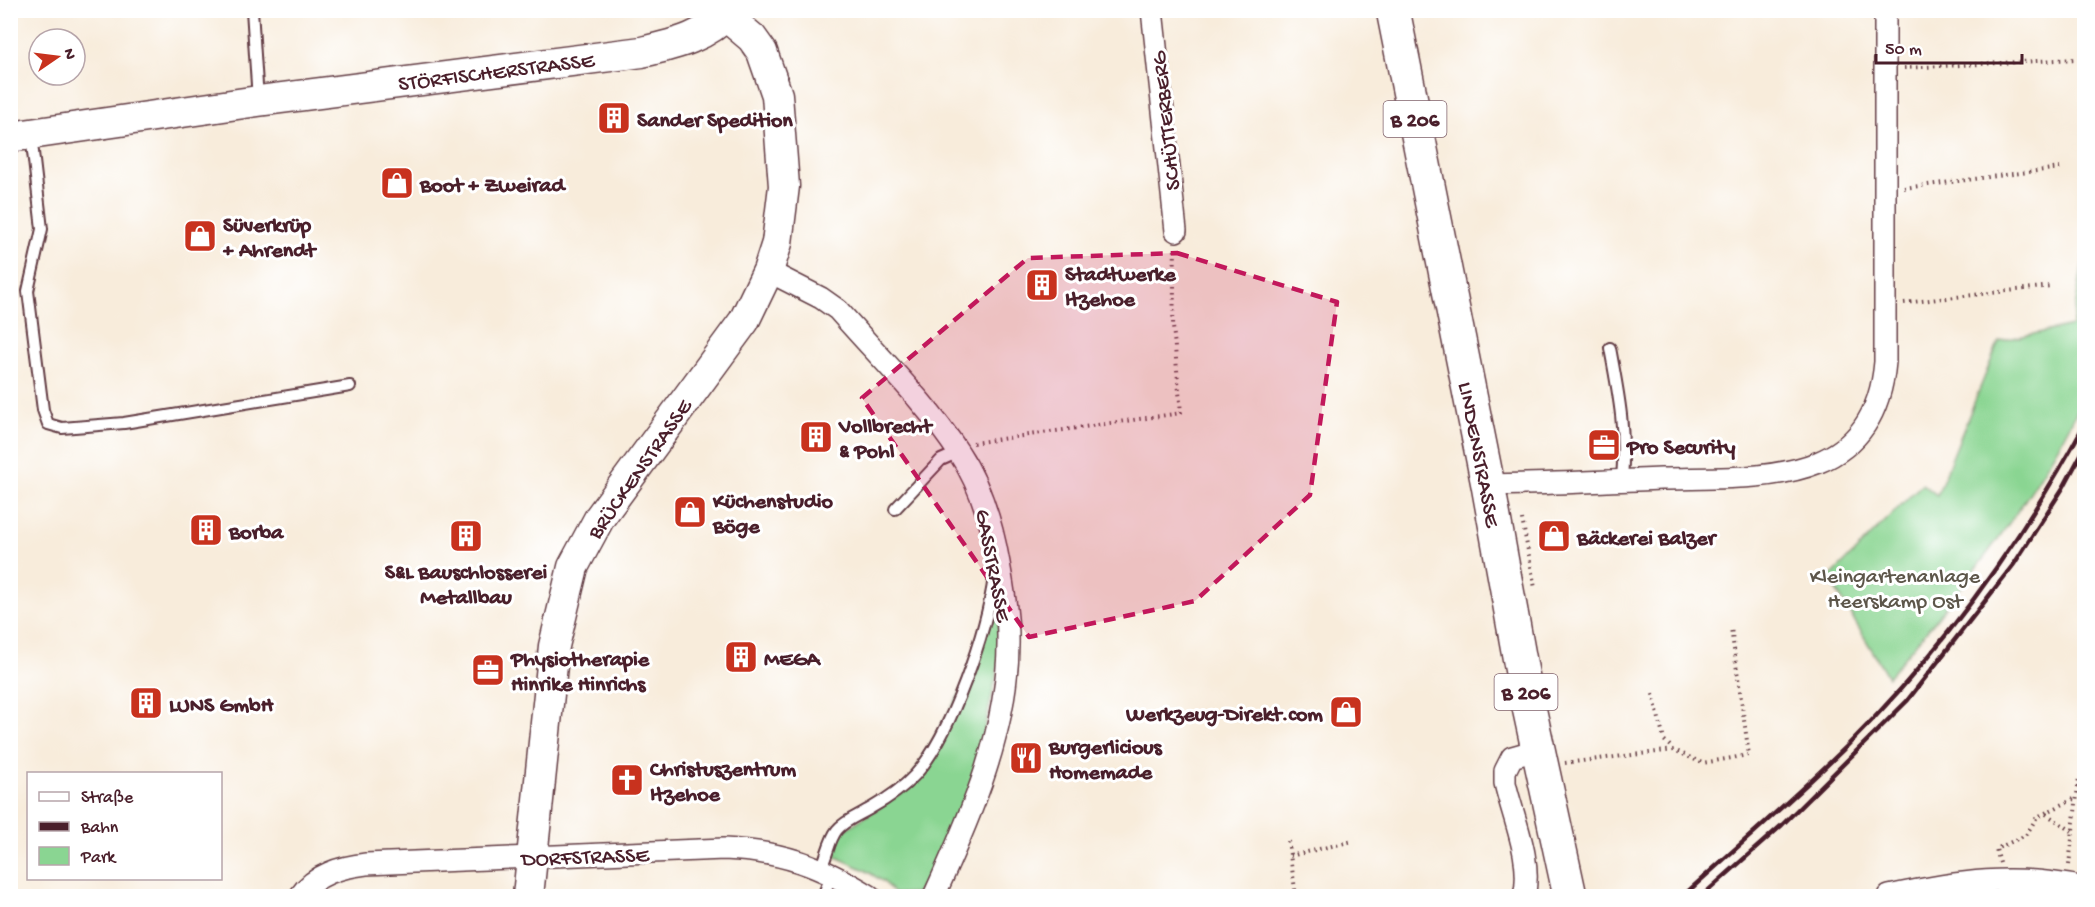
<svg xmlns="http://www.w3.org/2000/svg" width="2095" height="907" font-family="'Gochi Hand',sans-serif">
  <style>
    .green { fill: #8ad592; stroke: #6a7a5e; stroke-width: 1.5 }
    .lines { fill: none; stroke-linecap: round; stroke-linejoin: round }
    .lane-casing { stroke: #643e45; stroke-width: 14 }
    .street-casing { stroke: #643e45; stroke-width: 24 }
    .secondary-casing { stroke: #643e45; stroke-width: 33 }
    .primary-casing { stroke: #643e45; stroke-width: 36 }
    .path { stroke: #643e45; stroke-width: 4; stroke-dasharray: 1.5 4.5; stroke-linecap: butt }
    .lane { stroke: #fff; stroke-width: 10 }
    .street { stroke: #fff; stroke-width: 21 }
    .secondary { stroke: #fff; stroke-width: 30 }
    .primary { stroke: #fff; stroke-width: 33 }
    .rail { stroke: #4a1f2b; stroke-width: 4.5 }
    .marked { fill: #c2185b; fill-opacity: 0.2; stroke: #c2185b; stroke-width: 4.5; stroke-dasharray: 12 8; stroke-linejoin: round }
    .labels { text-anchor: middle; stroke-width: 6; stroke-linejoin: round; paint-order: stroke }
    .shield { fill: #fff; stroke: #80626b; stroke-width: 1.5 }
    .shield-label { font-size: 21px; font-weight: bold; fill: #4a1f2b }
    .street-label { font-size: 22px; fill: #4a1f2b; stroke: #fff }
    .poi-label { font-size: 22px; font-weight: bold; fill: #4a1f2b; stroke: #fff; text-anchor: start }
    .park-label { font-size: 22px; fill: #5d564a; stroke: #fff }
  </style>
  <rect width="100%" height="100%" fill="#fff"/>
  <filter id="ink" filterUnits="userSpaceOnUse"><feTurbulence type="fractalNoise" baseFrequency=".0167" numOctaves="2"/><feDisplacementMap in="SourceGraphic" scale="12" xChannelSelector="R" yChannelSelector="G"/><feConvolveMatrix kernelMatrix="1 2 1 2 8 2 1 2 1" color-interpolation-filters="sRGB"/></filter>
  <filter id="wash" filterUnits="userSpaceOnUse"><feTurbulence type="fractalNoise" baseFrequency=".008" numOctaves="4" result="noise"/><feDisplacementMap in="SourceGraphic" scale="24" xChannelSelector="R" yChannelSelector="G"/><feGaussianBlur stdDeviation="1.35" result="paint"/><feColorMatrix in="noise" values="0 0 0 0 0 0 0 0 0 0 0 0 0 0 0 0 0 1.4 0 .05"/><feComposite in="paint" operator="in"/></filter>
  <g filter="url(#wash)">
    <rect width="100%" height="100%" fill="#f8ecdb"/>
    <!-- green -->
    <g class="green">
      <path d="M2084,256V396C2039,495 1958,594 1888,677L1829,578L1922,484L1937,495L1999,341L2072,326Z"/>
      <path d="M997,602L1000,644L998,669L978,757L968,792L933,870L917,893L894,894L884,882L865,870L832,855L841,832L903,792L973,670Z"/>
    </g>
  </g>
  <g filter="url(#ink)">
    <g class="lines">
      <defs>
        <g id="lane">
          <path d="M252,10L258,100"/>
          <path d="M31,135L42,229L28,291L43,410L48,424L62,428L124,423L350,386"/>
          <path d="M1610,348C1619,396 1626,431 1622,480"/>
          <path d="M895,509L941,460L959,452"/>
          <path d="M821,868C827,857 829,840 837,830C845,820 860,815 871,808C887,799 902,789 915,775C951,736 987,630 994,577"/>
          <path d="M823,896L832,874"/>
        </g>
        <g id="street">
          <path d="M1152,10L1176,231"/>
          <path d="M768,271L821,298L838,310C879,357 925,401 959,453C981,486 992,524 999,563C1003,587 1008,612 1008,636C1010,727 971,815 934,896"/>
          <path d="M1488,485C1546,484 1603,481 1661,479C1755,476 1874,490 1885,362V10"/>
          <path d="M300,896C315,874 341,867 366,864L724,849C782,851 821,866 870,896"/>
          <path d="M1524,896C1533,861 1513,818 1505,783V771L1512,757L1537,750"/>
          <path d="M1889,896C1958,881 2014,873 2084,888"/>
        </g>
        <g id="secondary">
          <path d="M10,137L258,101L642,52C677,44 706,37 732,10"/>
          <path d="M528,896L554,646L573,567L600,517L744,321L768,271L777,243L784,186L777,95L762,52L752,38L726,16"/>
        </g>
        <path id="primary" d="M1393,10L1488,485L1525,689L1570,896"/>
      </defs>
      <!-- lane casing -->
      <use href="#lane" class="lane-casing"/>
      <!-- street casing -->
      <use href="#street" class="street-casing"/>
      <!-- secondary casing -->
      <use href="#secondary" class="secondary-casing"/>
      <!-- primary casing -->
      <use href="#primary" class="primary-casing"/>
      <!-- path -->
      <g class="path">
        <path d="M1904,68L2076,59"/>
        <path d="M1904,188L2060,168"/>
        <path d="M1904,303L2051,286"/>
        <path d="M973,443L1181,413L1173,326L1175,249"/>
        <path d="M1522,519L1535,588"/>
        <path d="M1653,694L1664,740L1673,749"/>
        <path d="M1565,763L1674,750L1702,763L1749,755L1731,628"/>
        <path d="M2046,814L2072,831"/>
        <path d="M1288,841L1296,896"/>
        <path d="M1290,856L1353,841"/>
        <path d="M2000,863L1996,849L2026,835L2037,817L2076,798"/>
        <path d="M2069,865L2079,777"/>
      </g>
      <!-- lane -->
      <use href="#lane" class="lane"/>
      <!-- street -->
      <use href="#street" class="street"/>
      <!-- secondary -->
      <use href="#secondary" class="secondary"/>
      <!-- primary -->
      <use href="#primary" class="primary"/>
      <!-- rail -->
      <g class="rail">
        <path d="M1683,896C1738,846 1794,798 1847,746C1942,651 2021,542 2084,425"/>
        <path d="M1702,896L1782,825L1907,701L2014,564L2063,488L2084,449"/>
      </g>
    </g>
  </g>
  <!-- marked area -->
  <path class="marked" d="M1177,253L1337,302L1310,495L1195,601L1029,637L862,398L1028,258Z"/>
  <!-- icons -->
  <defs>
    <symbol id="building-square" viewBox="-11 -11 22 22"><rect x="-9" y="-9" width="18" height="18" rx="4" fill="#c8321e" stroke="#fff"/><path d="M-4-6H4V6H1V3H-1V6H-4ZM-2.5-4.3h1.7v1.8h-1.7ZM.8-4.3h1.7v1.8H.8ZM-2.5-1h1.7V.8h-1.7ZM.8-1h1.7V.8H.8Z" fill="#fff"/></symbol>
    <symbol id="shop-square" viewBox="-11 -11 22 22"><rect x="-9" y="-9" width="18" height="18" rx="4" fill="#c8321e" stroke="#fff"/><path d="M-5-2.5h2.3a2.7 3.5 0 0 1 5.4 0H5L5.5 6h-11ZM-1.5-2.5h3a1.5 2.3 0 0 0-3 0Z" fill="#fff"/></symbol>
    <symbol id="office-square" viewBox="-11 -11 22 22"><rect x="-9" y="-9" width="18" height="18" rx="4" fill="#c8321e" stroke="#fff"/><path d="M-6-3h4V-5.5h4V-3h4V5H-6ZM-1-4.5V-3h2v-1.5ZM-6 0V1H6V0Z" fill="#fff"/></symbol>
    <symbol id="restaurant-square" viewBox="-11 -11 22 22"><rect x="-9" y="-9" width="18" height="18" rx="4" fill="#c8321e" stroke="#fff"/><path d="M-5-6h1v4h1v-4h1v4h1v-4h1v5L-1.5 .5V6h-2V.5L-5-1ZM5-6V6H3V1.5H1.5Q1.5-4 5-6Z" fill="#fff"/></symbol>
    <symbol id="church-square" viewBox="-11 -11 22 22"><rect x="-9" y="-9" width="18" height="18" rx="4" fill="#c8321e" stroke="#fff"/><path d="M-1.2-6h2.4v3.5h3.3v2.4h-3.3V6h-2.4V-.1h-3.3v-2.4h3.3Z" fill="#fff"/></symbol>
  </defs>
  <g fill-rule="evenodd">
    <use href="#building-square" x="595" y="99" width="38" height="38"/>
    <use href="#shop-square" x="378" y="164" width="38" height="38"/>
    <use href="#shop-square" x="181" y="217" width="38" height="38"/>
    <use href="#building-square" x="1023" y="266" width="38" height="38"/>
    <use href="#building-square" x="797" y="418" width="38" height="38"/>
    <use href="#office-square" x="1585" y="426" width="38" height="38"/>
    <use href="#shop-square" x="671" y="493" width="38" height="38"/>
    <use href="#building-square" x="187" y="511" width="38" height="38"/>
    <use href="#building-square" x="447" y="517" width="38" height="38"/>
    <use href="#shop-square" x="1535" y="517" width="38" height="38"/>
    <use href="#building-square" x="722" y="638" width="38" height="38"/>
    <use href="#office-square" x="469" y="651" width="38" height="38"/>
    <use href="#building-square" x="127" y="684" width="38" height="38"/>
    <use href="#shop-square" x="1327" y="693" width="38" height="38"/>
    <use href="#restaurant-square" x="1007" y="739" width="38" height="38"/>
    <use href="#church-square" x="608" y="761" width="38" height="38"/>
  </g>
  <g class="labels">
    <!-- shield labels -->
    <g class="shield">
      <rect x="1383.5" y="101" width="63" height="36" rx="4.5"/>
      <rect x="1494.5" y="674" width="63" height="36" rx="4.5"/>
    </g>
    <g class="shield-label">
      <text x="1415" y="126">B 206</text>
      <text x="1526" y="699">B 206</text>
    </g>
    <!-- street labels -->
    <g class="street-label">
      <text transform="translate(496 70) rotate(-7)" y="8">STÖRFISCHERSTRASSE</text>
      <text transform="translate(1164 121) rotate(-96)" y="8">SCHÜTTERBERG</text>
      <text transform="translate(1481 454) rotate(79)" y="8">LINDENSTRASSE</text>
      <text transform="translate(638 468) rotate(-55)" y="8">BRÜCKENSTRASSE</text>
      <text transform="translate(995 565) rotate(79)" y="8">GASSTRASSE</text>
      <text transform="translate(585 855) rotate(-2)" y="8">DORFSTRASSE</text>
    </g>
    <!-- poi labels -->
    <g class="poi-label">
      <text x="637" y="126">Sander Spedition</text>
      <text x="420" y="191">Boot + Zweirad</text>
      <text x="223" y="231">Süverkrüp<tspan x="223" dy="25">+ Ahrendt</tspan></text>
      <text x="1065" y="280">Stadtwerke<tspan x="1065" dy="25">Itzehoe</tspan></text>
      <text x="839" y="432">Vollbrecht<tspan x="839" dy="25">&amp; Pohl</tspan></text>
      <text x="1627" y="453">Pro Security</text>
      <text x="713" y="507">Küchenstudio<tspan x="713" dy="25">Böge</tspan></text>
      <text x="229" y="538">Borba</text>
      <text x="1577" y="544">Bäckerei Balzer</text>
      <text x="466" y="578" text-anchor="middle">S&amp;L Bauschlosserei<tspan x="466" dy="25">Metallbau</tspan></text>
      <text x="511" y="665">Physiotherapie<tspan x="511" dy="25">Hinrike Hinrichs</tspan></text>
      <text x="764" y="665">MEGA</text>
      <text x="169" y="711">LUNS GmbH</text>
      <text x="1323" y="720" text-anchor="end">Werkzeug-Direkt.com</text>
      <text x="1049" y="753">Burgerlicious<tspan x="1049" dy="25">Homemade</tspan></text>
      <text x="650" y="775">Christuszentrum<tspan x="650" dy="25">Itzehoe</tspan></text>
    </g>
    <!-- park labels -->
    <g class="park-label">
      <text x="1895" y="582">Kleingartenanlage<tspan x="1895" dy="25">Heerskamp Ost</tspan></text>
    </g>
  </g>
  <!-- margin -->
  <rect width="2095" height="907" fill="none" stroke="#fff" stroke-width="36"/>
  <!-- legend -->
  <rect x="27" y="772" width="195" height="108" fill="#ffffff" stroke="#b7a5aa" stroke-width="1.5"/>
  <rect x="39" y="792" width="30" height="9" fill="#ffffff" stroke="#b7a5aa" stroke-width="1.5"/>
  <text x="81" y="802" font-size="18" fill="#4a1f2b">Straße</text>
  <rect x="39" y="822" width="30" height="9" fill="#4a1f2b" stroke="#b7a5aa" stroke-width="1.5"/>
  <text x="81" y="832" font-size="18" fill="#4a1f2b">Bahn</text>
  <rect x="39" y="847" width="30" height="18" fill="#8ad592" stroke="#b7a5aa" stroke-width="1.5"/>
  <text x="81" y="862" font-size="18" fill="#4a1f2b">Park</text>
  <!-- north arrow -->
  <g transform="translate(57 57) rotate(76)"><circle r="28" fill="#ffffff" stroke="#b7a5aa" stroke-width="1.5"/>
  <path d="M0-4.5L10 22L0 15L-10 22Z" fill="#c8321e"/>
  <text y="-9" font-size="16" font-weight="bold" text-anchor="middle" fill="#4a1f2b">N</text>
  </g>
  <!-- scale -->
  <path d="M1876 54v9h146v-9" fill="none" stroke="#4a1f2b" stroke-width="3"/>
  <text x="1885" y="54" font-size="18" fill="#4a1f2b" stroke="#ffffff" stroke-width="4.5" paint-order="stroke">50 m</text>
</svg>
